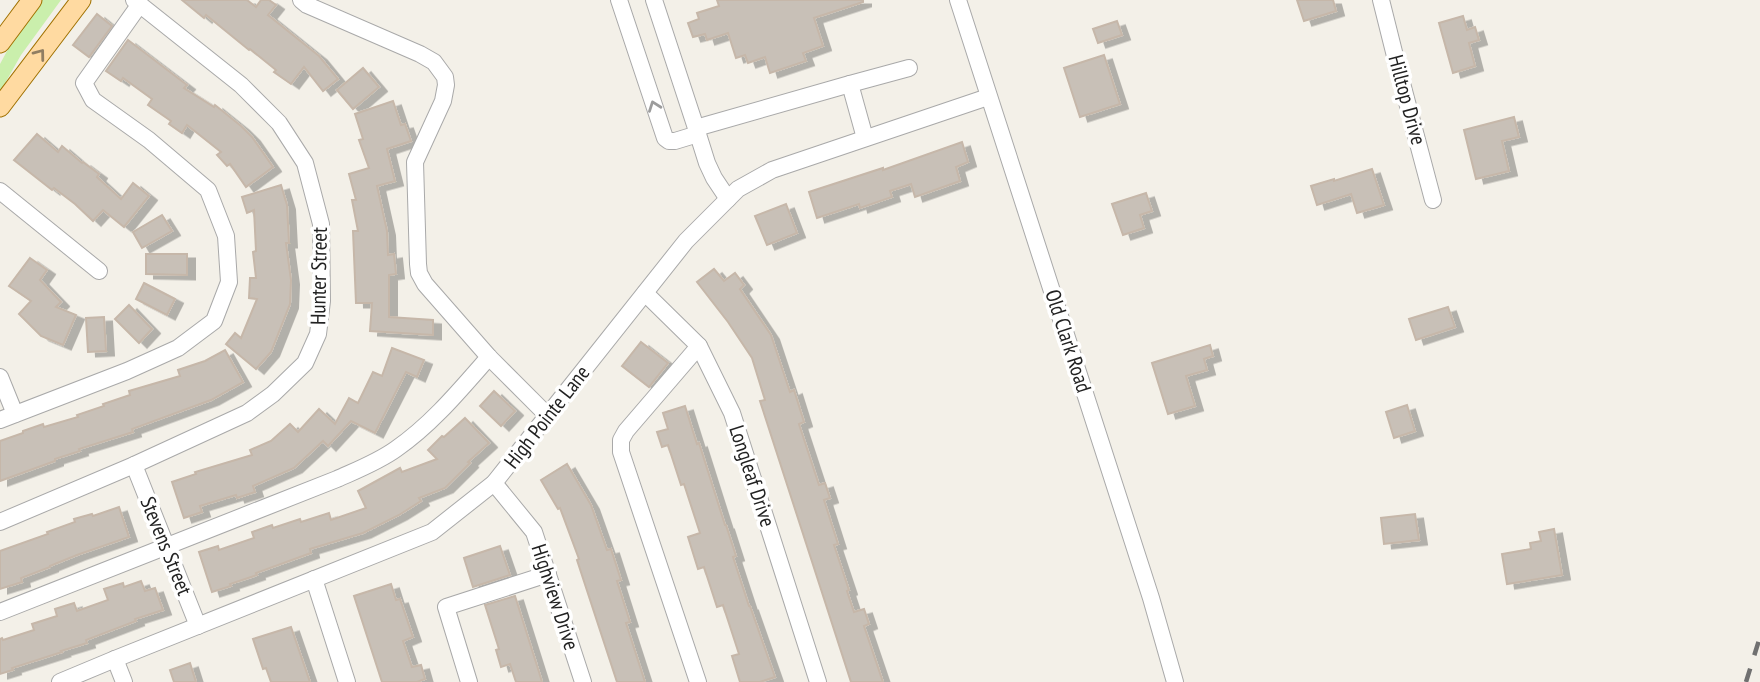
<svg xmlns="http://www.w3.org/2000/svg" width="1760" height="682" font-family="'PT Sans Narrow',sans-serif">
  <style>
    .grass { fill: #caefac }
    .building { fill: #c8c0b7; stroke: #c6b7a9; stroke-width: 2; filter: url(#shadow) }
    .lines { fill: none; stroke-linecap: round; stroke-linejoin: round }
    .minor-casing { stroke: #a9a9a9; stroke-width: 18 }
    .major-casing { stroke: #a07100; stroke-width: 21 }
    .minor { stroke: #fff; stroke-width: 16 }
    .major { stroke: #ffdaa1; stroke-width: 19 }
    .rail { stroke: #707070; stroke-width: 4.5; stroke-dasharray: 14 14; stroke-linecap: butt }
    .oneway { stroke: #907e62 }
    .oneway2 { stroke: #9c9c9c }
    .labels { text-anchor: middle; stroke-width: 7; stroke-linejoin: round; paint-order: stroke }
    .street-label { font-size: 21px; fill: #222; stroke: #fff }
  </style>
  <defs>
    <filter id="shadow"><feDropShadow dx="8" dy="4.5" stdDeviation="0" flood-color="#0004"/></filter>
  </defs>
  <rect width="100%" height="100%" fill="#f3f0e8"/>
  <!-- grass -->
  <path class="grass" d="M41,0H61L21,55L0,92V64L19,29Z"/>
  <!-- building -->
  <g class="building">
    <path d="M182,0H247L256,7L261,0H269L276,5L268,15L319,56L338,79L323,91L304,67L291,84L274,72L276,70L250,49L249,50L206,15L204,18Z"/>
    <path d="M717,0H863V2L814,18L823,46L803,53L806,61L770,73L765,57L748,63L745,55L736,58L728,33L707,40L705,34L693,37L688,23L699,19L697,13L719,6Z"/>
    <path d="M1297,0H1333L1336,11L1304,21Z"/>
    <path d="M97,14L112,26L89,57L73,45Z"/>
    <path d="M1463,16L1467,30L1475,27L1479,40L1469,43L1475,66L1453,73L1439,23Z"/>
    <path d="M1117,21L1122,35L1098,43L1093,29Z"/>
    <path d="M128,40L187,85L184,88L214,107L215,105L241,126L252,137L273,167L246,187L230,164L227,166L217,155L221,152L187,125L182,133L169,124L171,121L148,105L152,99L123,78L121,81L106,71Z"/>
    <path d="M1104,55L1120,104L1080,117L1064,68Z"/>
    <path d="M363,68L379,87L353,109L337,90Z"/>
    <path d="M393,101L401,125L405,124L411,141L387,149L395,181L377,186L387,231L388,255L394,254L396,274L389,275V317L433,320V335L370,331L372,303H356L353,231H358L352,200H356L349,174L369,168L359,140L363,139L355,114Z"/>
    <path d="M1514,117L1519,137L1502,141L1509,171L1476,179L1464,130Z"/>
    <path d="M37,134L58,152L62,146L82,163L83,162L99,174L97,177L121,199L133,183L149,196L124,227L103,210L93,221L75,204L54,188L52,190L14,160Z"/>
    <path d="M962,142L968,162L956,167L960,181L915,197L911,184L890,191L892,197L860,208L859,204L817,218L809,192L883,168V170Z"/>
    <path d="M1372,169L1384,205L1357,213L1351,194L1317,205L1311,186L1334,179V181Z"/>
    <path d="M281,185L287,205L289,243H286L291,280L290,304L271,352L256,369L226,344L235,333L241,338L257,299L249,298L250,278H256L253,252L256,251L254,210L247,213L242,197Z"/>
    <path d="M1146,193L1152,211L1140,215L1144,228L1123,235L1112,204Z"/>
    <path d="M786,204L797,233L767,245L755,216Z"/>
    <path d="M162,215L172,231L142,248L133,232Z"/>
    <path d="M146,254H187V275L146,274Z"/>
    <path d="M30,258L47,270L40,280L61,302L56,307L76,315L63,345L41,336L19,314L31,301L9,286Z"/>
    <path d="M714,269L724,281L735,273L744,285L740,289L771,335L790,392L794,390L804,422L799,424L819,485L825,483L830,498L824,500L838,544L834,545L849,590L847,591L854,612L864,609L869,624L864,626L883,682H851L760,401L765,400L752,358L728,322L697,282Z"/>
    <path d="M144,283L175,299L167,315L136,299Z"/>
    <path d="M129,305L152,329L139,343L115,319Z"/>
    <path d="M1448,307L1455,327L1416,340L1409,319Z"/>
    <path d="M104,317L106,351L88,352L86,318Z"/>
    <path d="M641,342L668,363L649,387L622,366Z"/>
    <path d="M1210,345L1213,356L1204,359L1207,370L1186,376L1195,406L1168,414L1152,363Z"/>
    <path d="M392,348L424,360L417,377L406,372L375,433L351,421L328,446L323,441L294,468L253,486L255,492L237,498L236,495L200,506L202,512L184,518L172,482L196,474L195,472L252,455L250,450L271,441L290,424L298,432L319,409L335,424L349,398L358,403L373,372L382,376Z"/>
    <path d="M225,350L243,382L211,400L132,429L133,432L79,449L80,451L55,459V461L0,481V441L23,433V431L43,424L44,427L78,417L77,415L104,406L103,404L130,395L129,391L180,376L178,370L205,361Z"/>
    <path d="M494,391L515,411L501,426L480,406Z"/>
    <path d="M1407,405L1415,431L1394,438L1386,412Z"/>
    <path d="M685,406L697,444L699,443L725,525H726L736,556L733,557L749,606H750L775,677L760,682H740L732,656L739,654L723,605L717,607L704,567L698,569L688,537L700,533L684,484L681,485L668,445L662,447L657,432L668,429L663,413Z"/>
    <path d="M465,418L489,443L468,462L470,463L445,488L419,498L421,501L399,515L363,533L310,549L311,553L256,573L257,575L230,584L231,586L212,592L199,552L218,546L219,550L254,538L252,532L272,525L273,528L300,519L301,522L329,513L331,520L366,508L358,491L400,468L402,472L437,459L428,450L442,436L444,437Z"/>
    <path d="M567,464L591,505L607,550L611,549L621,580L617,581L630,622L626,623L645,682H617L577,560L579,559L560,508L558,509L541,480Z"/>
    <path d="M119,507L129,537L77,555L50,566V567L21,578L22,582L0,589V551L48,534L47,532L75,522L74,519L92,514L93,516Z"/>
    <path d="M1415,514L1419,540L1384,544L1381,518Z"/>
    <path d="M1554,529L1562,575L1507,584L1502,554L1531,549L1530,543L1541,541L1539,532Z"/>
    <path d="M500,546L510,575L473,587L464,558Z"/>
    <path d="M141,581L145,591L155,588L163,610L135,619L136,621L86,640L87,643L61,651L62,652L12,668L13,670L0,674V639L2,638L3,640L34,630L32,624L57,616L55,609L74,603L77,611L108,600L104,589L123,583L124,587Z"/>
    <path d="M391,584L396,600L400,599L413,637L403,641L412,667L421,665L425,679L417,682H382L354,596Z"/>
    <path d="M515,596L539,672L542,682H516L510,664L501,667L496,650L499,649L485,605Z"/>
    <path d="M291,627L310,682H271L266,668L263,669L253,639Z"/>
    <path d="M190,663L196,682H174L170,670Z"/>
  </g>
  <g class="lines">
    <defs>
      <g id="minor">
        <path d="M619,0L665,138L669,141H675L698,134"/>
        <path d="M654,0L696,128"/>
        <path d="M958,0L1151,598L1175,682"/>
        <path d="M1381,0L1399,72L1433,200"/>
        <path d="M865,138L850,84L909,68"/>
        <path d="M0,191L99,271"/>
        <path d="M728,199L714,178L707,163L696,128L850,84"/>
        <path d="M645,293L699,346L732,413L818,682"/>
        <path d="M489,357L548,416"/>
        <path d="M0,377L15,414"/>
        <path d="M0,420L127,371L178,348L214,321L229,282L226,236L208,190L149,140L93,100L84,83L140,4"/>
        <path d="M134,465L198,626"/>
        <path d="M494,483L534,532L583,682"/>
        <path d="M0,522L134,465L247,413L273,394L305,363L318,334L322,301L321,224L305,163L279,123L241,85L134,0"/>
        <path d="M314,579L347,682"/>
        <path d="M0,612L337,479C357,470 378,462 396,449C432,424 460,390 489,357L425,284L419,273L418,264L415,162L443,101L446,85L445,77L434,62L420,54L307,5L301,0"/>
        <path d="M115,659L124,682"/>
        <path d="M60,682L115,659L432,532L494,483L686,241L738,189L772,170L988,97"/>
        <path d="M469,682L446,607L548,574"/>
        <path d="M698,682L621,452V440L626,431L699,346"/>
      </g>
      <g id="major">
        <path d="M0,43L32,0"/>
        <path d="M0,107L81,0"/>
      </g>
    </defs>
    <!-- minor casing -->
    <use href="#minor" class="minor-casing"/>
    <!-- major casing -->
    <use href="#major" class="major-casing"/>
    <!-- minor -->
    <use href="#minor" class="minor"/>
    <!-- major -->
    <use href="#major" class="major"/>
    <!-- rail -->
    <path class="rail" d="M1746,682L1760,637"/>
  </g>
  <!-- one-way arrows -->
  <defs><path id="oneway-chevron" d="M-2-3.5L2.5 0L-2 3.5" fill="none" stroke-width="1.6" stroke-linecap="round" stroke-linejoin="round" transform="scale(1.75)"/></defs>
  <use class="oneway" href="#oneway-chevron" transform="translate(40 54) rotate(-53)"/>
  <use class="oneway2" href="#oneway-chevron" transform="translate(654 106) rotate(-110)"/>
  <g class="labels">
    <!-- street labels -->
    <g class="street-label">
      <text transform="translate(1407 100) rotate(75)" y="7">Hilltop Drive</text>
      <text transform="translate(319 276) rotate(-89)" y="7">Hunter Street</text>
      <text transform="translate(1068 341) rotate(72)" y="7">Old Clark Road</text>
      <text transform="translate(547 417) rotate(-52)" y="7">High Pointe Lane</text>
      <text transform="translate(752 476) rotate(72)" y="7">Longleaf Drive</text>
      <text transform="translate(166 546) rotate(68)" y="7">Stevens Street</text>
      <text transform="translate(555 597) rotate(72)" y="7">Highview Drive</text>
    </g>
  </g>
</svg>
